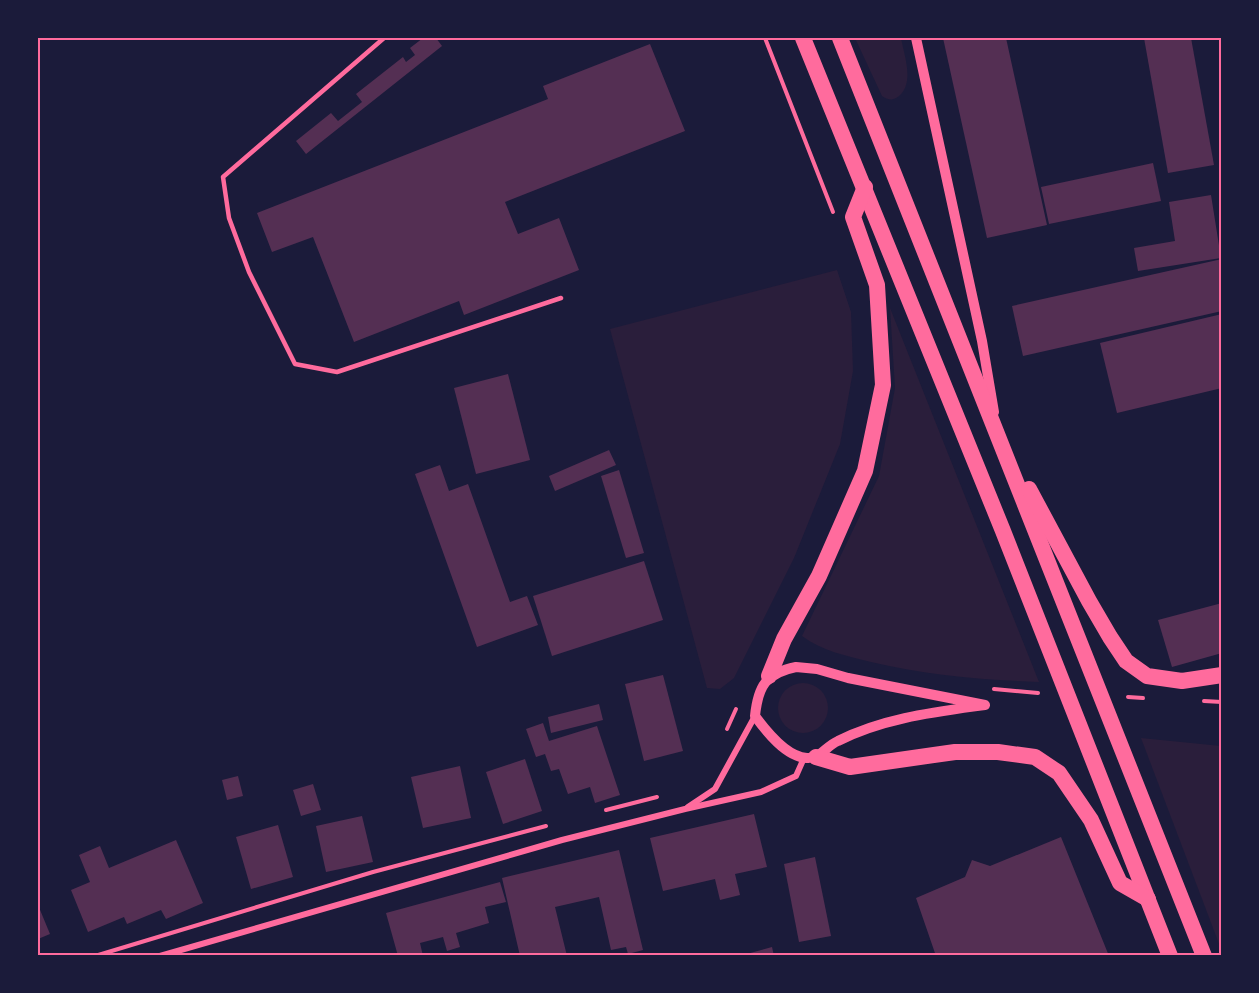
<svg xmlns="http://www.w3.org/2000/svg" width="1259" height="993" font-family="Helvetica,sans-serif">
  <style>
    .green { fill: #2a1e3b }
    .building { fill: #542f53 }
    .lines { fill: none; stroke-linecap: round; stroke-linejoin: round }
    .path { stroke: #ff6b9d; stroke-width: 4 }
    .service { stroke: #ff6b9d; stroke-width: 4.5 }
    .minor { stroke: #ff6b9d; stroke-width: 6 }
    .tertiary { stroke: #ff6b9d; stroke-width: 10 }
    .trunk { stroke: #ff6b9d; stroke-width: 16 }
    .neatline { fill: none; stroke: #ff6b9d; stroke-width: 2 }
  </style>
  <rect width="100%" height="100%" fill="#1b1b3a"/>
  <!-- green -->
  <g class="green">
    <path d="M855,38H901C904,55 915,83 899,96C893,101 888,100 882,96Z"/>
    <path d="M837,270L851,312L853,371L840,444L794,558L734,678L720,689L707,688L610,329Z"/>
    <path d="M890,308L1039,682C982,680 927,675 871,662C847,656 822,651 802,636L879,476L895,388Z"/>
    <circle cx="803" cy="708" r="25"/>
    <path d="M1141,738L1221,746V949Z"/>
  </g>
  <!-- building -->
  <g class="building">
    <path d="M423,38H436L442,46L306,154L296,141L331,113L338,121L362,102L356,94L403,57L406,62L415,55L410,48Z"/>
    <path d="M943,38H1006L1047,225L987,238Z"/>
    <path d="M1144,38H1191L1214,165L1168,173Z"/>
    <path d="M650,44L685,131L505,202L518,234L559,218L579,270L464,315L459,301L354,342L313,237L272,252L257,213L548,99L543,86Z"/>
    <path d="M1153,163L1161,201L1049,224L1041,187Z"/>
    <path d="M1211,195L1221,258L1138,271L1134,248L1175,241L1169,202Z"/>
    <path d="M1222,259V311L1023,356L1012,306Z"/>
    <path d="M1222,314V388L1117,413L1100,343Z"/>
    <path d="M508,374L530,460L476,474L454,388Z"/>
    <path d="M609,450L616,465L555,491L549,476Z"/>
    <path d="M440,465L449,491L468,484L510,602L527,596L538,625L477,647L415,474Z"/>
    <path d="M619,470L644,553L626,558L601,476Z"/>
    <path d="M644,561L663,620L552,656L533,596Z"/>
    <path d="M1222,603V653L1172,667L1158,620Z"/>
    <path d="M663,675L683,751L644,761L625,684Z"/>
    <path d="M599,704L603,720L551,733L548,717Z"/>
    <path d="M543,723L549,741L597,726L620,795L595,803L590,787L568,794L559,769L551,771L545,754L536,757L526,729Z"/>
    <path d="M525,759L542,811L503,824L486,772Z"/>
    <path d="M460,766L471,818L423,828L411,777Z"/>
    <path d="M238,776L243,796L227,800L222,780Z"/>
    <path d="M313,784L321,810L301,816L293,790Z"/>
    <path d="M754,814L767,867L735,874L740,895L720,900L715,879L663,891L650,838Z"/>
    <path d="M362,816L373,862L326,872L316,826Z"/>
    <path d="M278,825L293,877L251,889L236,837Z"/>
    <path d="M1061,837L1109,956H936L916,898L965,877L972,860L990,866Z"/>
    <path d="M176,840L203,903L166,919L161,910L127,924L124,917L88,932L71,890L90,882L79,855L100,846L109,868Z"/>
    <path d="M619,850L643,950L628,954L626,947L611,950L599,897L555,907L567,956H520L502,878Z"/>
    <path d="M815,857L831,936L799,942L784,864Z"/>
    <path d="M500,882L506,902L485,907L489,923L456,933L460,947L447,951L443,937L420,943L423,956H398L386,913Z"/>
    <path d="M38,905L50,934L38,939Z"/>
    <path d="M772,947L774,956H743V955Z"/>
  </g>
  <g class="lines">
    <!-- path -->
    <g class="path">
      <path d="M765,38L833,212"/>
      <path d="M994,689L1038,693"/>
      <path d="M1128,697L1143,698"/>
      <path d="M1204,701L1222,702"/>
      <path d="M727,729L736,709"/>
      <path d="M606,810L657,797"/>
      <path d="M95,956L373,872L546,826"/>
    </g>
    <!-- service -->
    <path class="service" d="M384,38L223,177L229,218L249,272L295,364L337,372L561,298"/>
    <!-- minor -->
    <g class="minor">
      <path d="M688,807L715,789L755,716"/>
      <path d="M160,956L562,840L685,809L761,792L796,776L804,758"/>
    </g>
    <!-- tertiary -->
    <g class="tertiary">
      <path d="M916,38L982,341L994,412"/>
      <path d="M796,667L817,669L848,678L985,705C935,712 883,718 838,741C826,746 820,759 807,758C786,757 766,731 755,716C758,686 766,673 796,667Z"/>
    </g>
    <!-- trunk -->
    <g class="trunk">
      <path d="M803,38L1003,531L1170,956"/>
      <path d="M840,38L1204,956"/>
      <path d="M1029,489L1089,601L1110,637L1126,661L1147,676L1182,681L1222,675"/>
      <path d="M769,676L784,639L819,576L865,471L883,385L877,285L853,217L865,187"/>
      <path d="M816,757L850,767L955,752H998L1035,757L1059,773L1091,820L1120,883L1148,899"/>
    </g>
  </g>
  <!-- border -->
  <rect width="1259" height="993" fill="none" stroke="#1b1b3a" stroke-width="78"/>
  <rect x="39" y="39" width="1181" height="915" class="neatline"/>
</svg>
